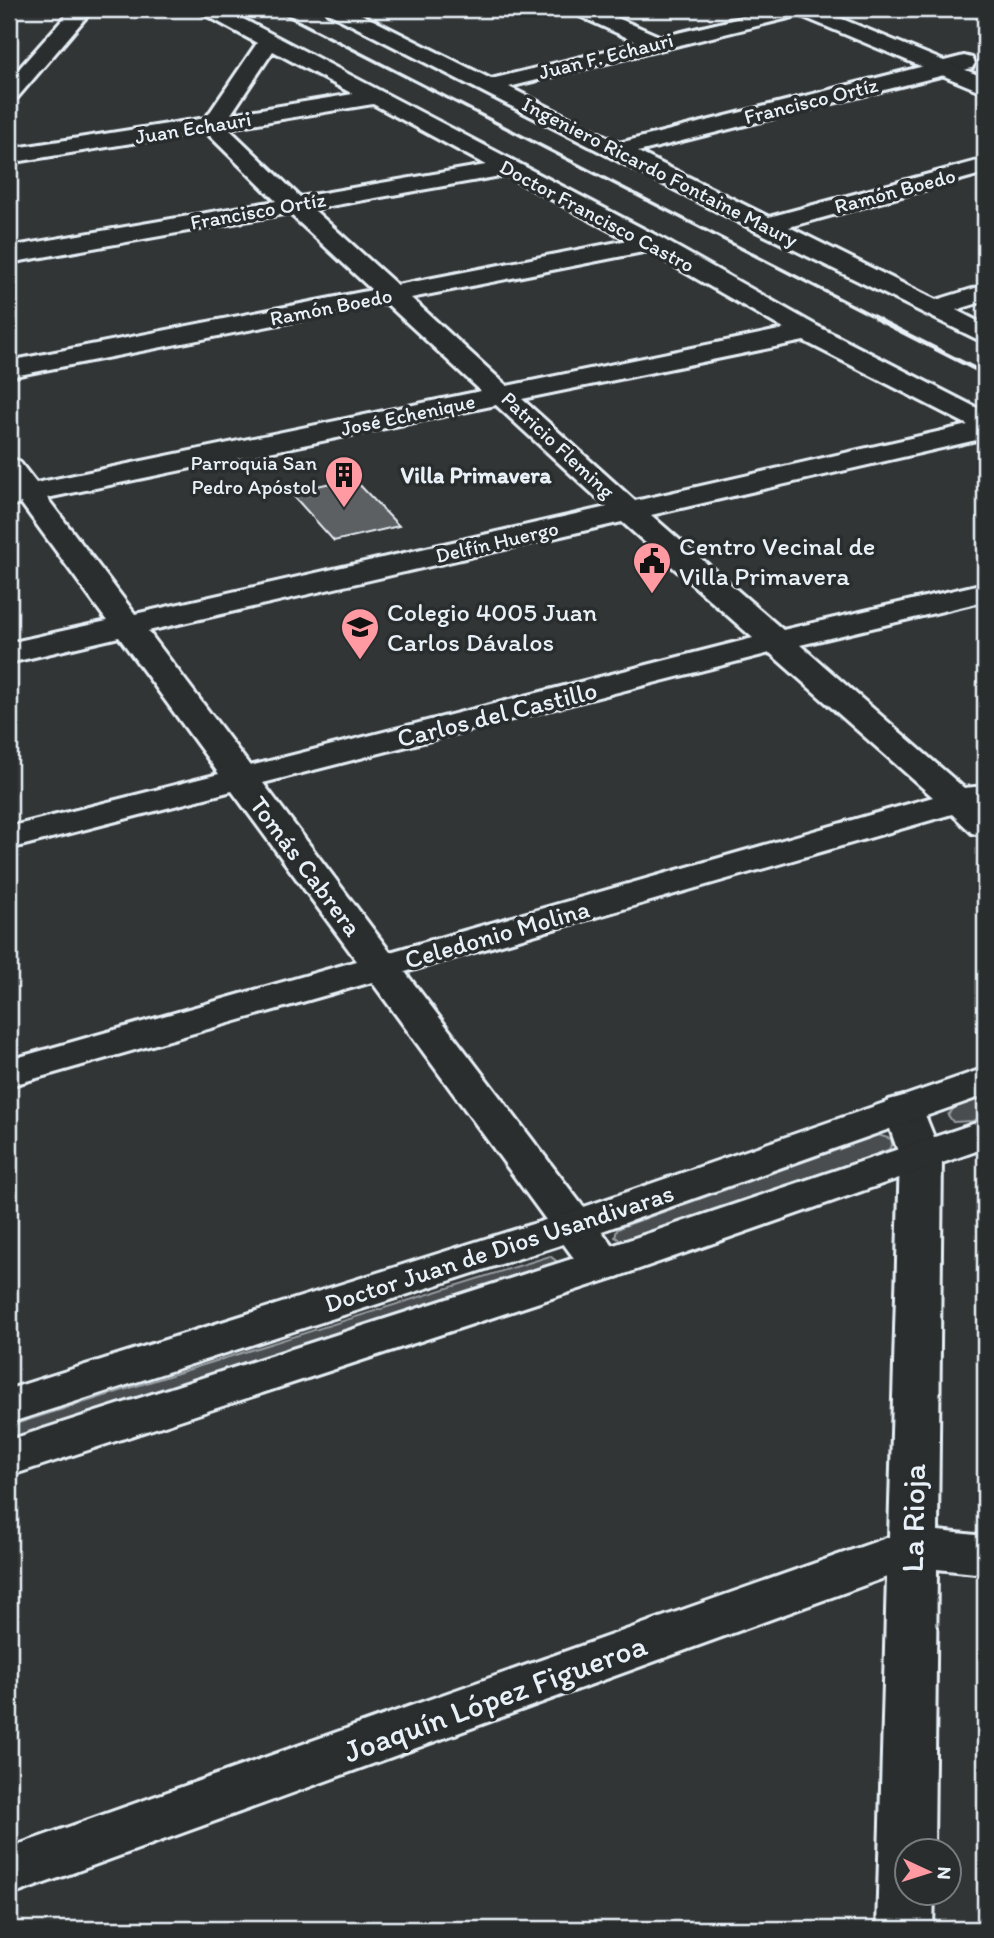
<svg xmlns="http://www.w3.org/2000/svg" width="994" height="1938" font-family="Itim,sans-serif">
  <style>
    .green { fill: #494d4f; stroke: #989fa4; stroke-width: 2 }
    .building { fill: #5c6063; stroke: #e8f1f8; stroke-width: 2 }
    .lines { fill: none; stroke-linecap: round; stroke-linejoin: round }
    .minor-casing { stroke: #e8f1f8; stroke-width: 6 }
    .tertiary-casing { stroke: #e8f1f8; stroke-width: 6 }
    .secondary-casing { stroke: #e8f1f8; stroke-width: 6 }
    .minor { fill: #2a2d2e; fill-rule: evenodd }
    .tertiary { fill: #2a2d2e; fill-rule: evenodd }
    .secondary { fill: #2a2d2e; fill-rule: evenodd }
    .rail-far1 { stroke: #e8f1f8; stroke-width: 3.5 }
    .rail { stroke: #e8f1f8; stroke-width: 4.5 }
    .labels { text-anchor: middle; stroke-width: 7; stroke-linejoin: round; paint-order: stroke }
    .far-street-label { font-size: 21px; fill: #e8f1f8; stroke: #2a2d2e }
    .far-poi-label { font-size: 21px; fill: #e8f1f8; stroke: #2a2d2e; text-anchor: end }
    .far-neighbourhood-label { font-size: 23px; font-weight: bold; fill: #e8f1f8; stroke: #2a2d2e }
    .poi-label { font-size: 26px; fill: #e8f1f8; stroke: #2a2d2e; text-anchor: start }
    .street-label { font-size: 26px; fill: #e8f1f8; stroke: #2a2d2e }
    .near-street-label { font-size: 32px; fill: #e8f1f8; stroke: #2a2d2e }
  </style>
  <rect width="100%" height="100%" fill="#323536"/>
  <filter id="ink" filterUnits="userSpaceOnUse"><feTurbulence type="fractalNoise" baseFrequency=".0143" numOctaves="2"/><feDisplacementMap in="SourceGraphic" scale="14" xChannelSelector="R" yChannelSelector="G"/><feConvolveMatrix kernelMatrix="1 2 1 2 8 2 1 2 1" color-interpolation-filters="sRGB"/></filter>
  <g filter="url(#ink)">
    <!-- green -->
    <g class="green">
      <path d="M985,1096V1116L972,1121L953,1122L948,1115L955,1107Z"/>
      <path d="M878,1135L891,1139L892,1145L888,1150L636,1241L626,1243L615,1237L617,1230L624,1226Z"/>
      <path d="M550,1256L560,1264L555,1270L9,1446V1426Z"/>
    </g>
    <!-- building -->
    <path class="building" d="M353,478L399,526L334,541L290,492Z"/>
    <g class="lines">
      <defs>
        <g id="minor">
          <path d="M72,9H93L17,98L9,100V80Z"/>
          <path d="M199,9H224L661,238L817,326L985,412V438L651,515L783,630L985,583V601L800,645L964,788L985,786V836L972,833L952,814L405,972L619,1254L625,1265L619,1276L603,1280L587,1276L372,982L9,1086V1060L357,961L232,791L9,849V827L219,774L119,637L9,663V643L107,621L21,503L9,506V458L19,461L36,483L481,391L386,303L9,377V361L372,290L289,213L9,263V247L276,201L205,131L9,163V149L206,118L257,43L202,13ZM273,51L353,94L231,114ZM373,104L486,165L300,197L228,128ZM506,175L628,240L397,285L313,209ZM648,251L784,329L507,386L411,298ZM804,341L968,425L635,501L522,399ZM496,405L607,507L135,614L47,498ZM622,522L753,638L250,766L148,631ZM770,653L933,797L390,952L263,783Z"/>
          <path d="M325,9H351L491,79L639,43L573,13L570,9H597L661,37L778,9H812L809,13L509,87L619,143L964,56L972,58L975,63L972,68L638,152L769,217L985,159V173L789,227L936,300L985,285V301L956,310L985,325V343L756,231L328,13Z"/>
          <path d="M904,1096L919,1100L942,1157L938,1531L985,1536V1574L937,1569L934,1850H906V1892H934L933,1929H877L887,1577L9,1896V1848L889,1537L900,1157L883,1109L889,1100Z"/>
        </g>
        <path id="tertiary" d="M791,9H818L985,78V93L794,13Z"/>
        <g id="secondary">
          <path d="M985,1068V1095L588,1236L9,1423V1389L558,1216Z"/>
          <path d="M985,1120V1148L619,1276L9,1476V1440L587,1254Z"/>
        </g>
      </defs>
      <!-- minor casing -->
      <use href="#minor" class="minor-casing"/>
      <!-- tertiary casing -->
      <use href="#tertiary" class="tertiary-casing"/>
      <!-- secondary casing -->
      <use href="#secondary" class="secondary-casing"/>
      <!-- minor -->
      <use href="#minor" class="minor"/>
      <!-- tertiary -->
      <use href="#tertiary" class="tertiary"/>
      <!-- secondary -->
      <use href="#secondary" class="secondary"/>
      <!-- rail-far1 -->
      <path class="rail-far1" d="M274,9L879,319"/>
      <!-- rail -->
      <path class="rail" d="M875,318L985,374"/>
    </g>
  </g>
  <!-- icons -->
  <defs>
    <symbol id="building-pin" viewBox="-11 -11 22 30"><path d="M0 17L-7.5 6A9.5 9.5 0 1 1 7.5 6Z" fill="#ff9aa2" stroke="#2a2d2e"/><path d="M-4-6H4V6H1V3H-1V6H-4ZM-2.5-4.3h1.7v1.8h-1.7ZM.8-4.3h1.7v1.8H.8ZM-2.5-1h1.7V.8h-1.7ZM.8-1h1.7V.8H.8Z" fill="#111"/></symbol>
    <symbol id="civic-pin" viewBox="-11 -11 22 30"><path d="M0 17L-7.5 6A9.5 9.5 0 1 1 7.5 6Z" fill="#ff9aa2" stroke="#2a2d2e"/><path d="M-.6-6.5H3V-4.5H.6V-3L4-1V1h2V6H-6V1h2V-1L-.6-3ZM-1.2 2.5V6h2.4V2.5Z" fill="#111"/></symbol>
    <symbol id="school-pin" viewBox="-11 -11 22 30"><path d="M0 17L-7.5 6A9.5 9.5 0 1 1 7.5 6Z" fill="#ff9aa2" stroke="#2a2d2e"/><path d="M0-5L7-2L0 1L-7-2ZM-4 1L0 2.5L4 1V4Q0 6-4 4Z" fill="#111"/></symbol>
  </defs>
  <g fill-rule="evenodd">
    <use href="#building-pin" x="322" y="453" width="44" height="60"/>
    <use href="#civic-pin" x="630" y="539" width="44" height="60"/>
    <use href="#school-pin" x="338" y="605" width="44" height="60"/>
  </g>
  <g class="labels">
    <!-- far-street labels -->
    <g class="far-street-label">
      <text transform="translate(606 56) rotate(-14)" y="7">Juan F. Echauri</text>
      <text transform="translate(811 101) rotate(-14)" y="7">Francisco Ortíz</text>
      <text transform="translate(193 128) rotate(-9)" y="7">Juan Echauri</text>
      <text transform="translate(660 172) rotate(27)" y="7">Ingeniero Ricardo Fontaine Maury</text>
      <text transform="translate(895 191) rotate(-15)" y="7">Ramón Boedo</text>
      <text transform="translate(258 211) rotate(-10)" y="7">Francisco Ortíz</text>
      <text transform="translate(597 216) rotate(28)" y="7">Doctor Francisco Castro</text>
      <text transform="translate(331 307) rotate(-11)" y="7">Ramón Boedo</text>
      <text transform="translate(408 415) rotate(-12)" y="7">José Echenique</text>
      <text transform="translate(558 445) rotate(43)" y="7">Patricio Fleming</text>
      <text transform="translate(497 542) rotate(-13)" y="7">Delfín Huergo</text>
    </g>
    <!-- far-poi labels -->
    <g class="far-poi-label">
      <text x="317" y="470">Parroquia San<tspan x="317" dy="24">Pedro Apóstol</tspan></text>
    </g>
    <!-- far-neighbourhood labels -->
    <g class="far-neighbourhood-label">
      <text x="476" y="483">Villa Primavera</text>
    </g>
    <!-- poi labels -->
    <g class="poi-label">
      <text x="679" y="555">Centro Vecinal de<tspan x="679" dy="30">Villa Primavera</tspan></text>
      <text x="387" y="621">Colegio 4005 Juan<tspan x="387" dy="30">Carlos Dávalos</tspan></text>
    </g>
    <!-- street labels -->
    <g class="street-label">
      <text transform="translate(497 714) rotate(-14)" y="9">Carlos del Castillo</text>
      <text transform="translate(306 866) rotate(53)" y="9">Tomás Cabrera</text>
      <text transform="translate(497 934) rotate(-16)" y="9">Celedonio Molina</text>
      <text transform="translate(499 1248) rotate(-18)" y="9">Doctor Juan de Dios Usandivaras</text>
    </g>
    <!-- near-street labels -->
    <g class="near-street-label">
      <text transform="translate(913 1518) rotate(-89)" y="11">La Rioja</text>
      <text transform="translate(495 1698) rotate(-20)" y="11">Joaquín López Figueroa</text>
    </g>
  </g>
  <!-- margin -->
  <rect width="994" height="1938" fill="none" stroke="#2a2d2e" stroke-width="35"/>
  <rect x="18" y="18" width="959" height="1903" fill="none" stroke="#e8f1f8" stroke-width="2.5" filter="url(#ink)"/>
  <!-- north arrow -->
  <g transform="translate(928 1872) rotate(94)"><circle r="33" fill="#2a2d2e" stroke="#767b7f" stroke-width="2"/>
  <path d="M0-5L12 26L0 18L-12 26Z" fill="#ff9aa2"/>
  <text y="-10" font-size="19" font-weight="bold" text-anchor="middle" fill="#e8f1f8">N</text>
  </g>
</svg>
